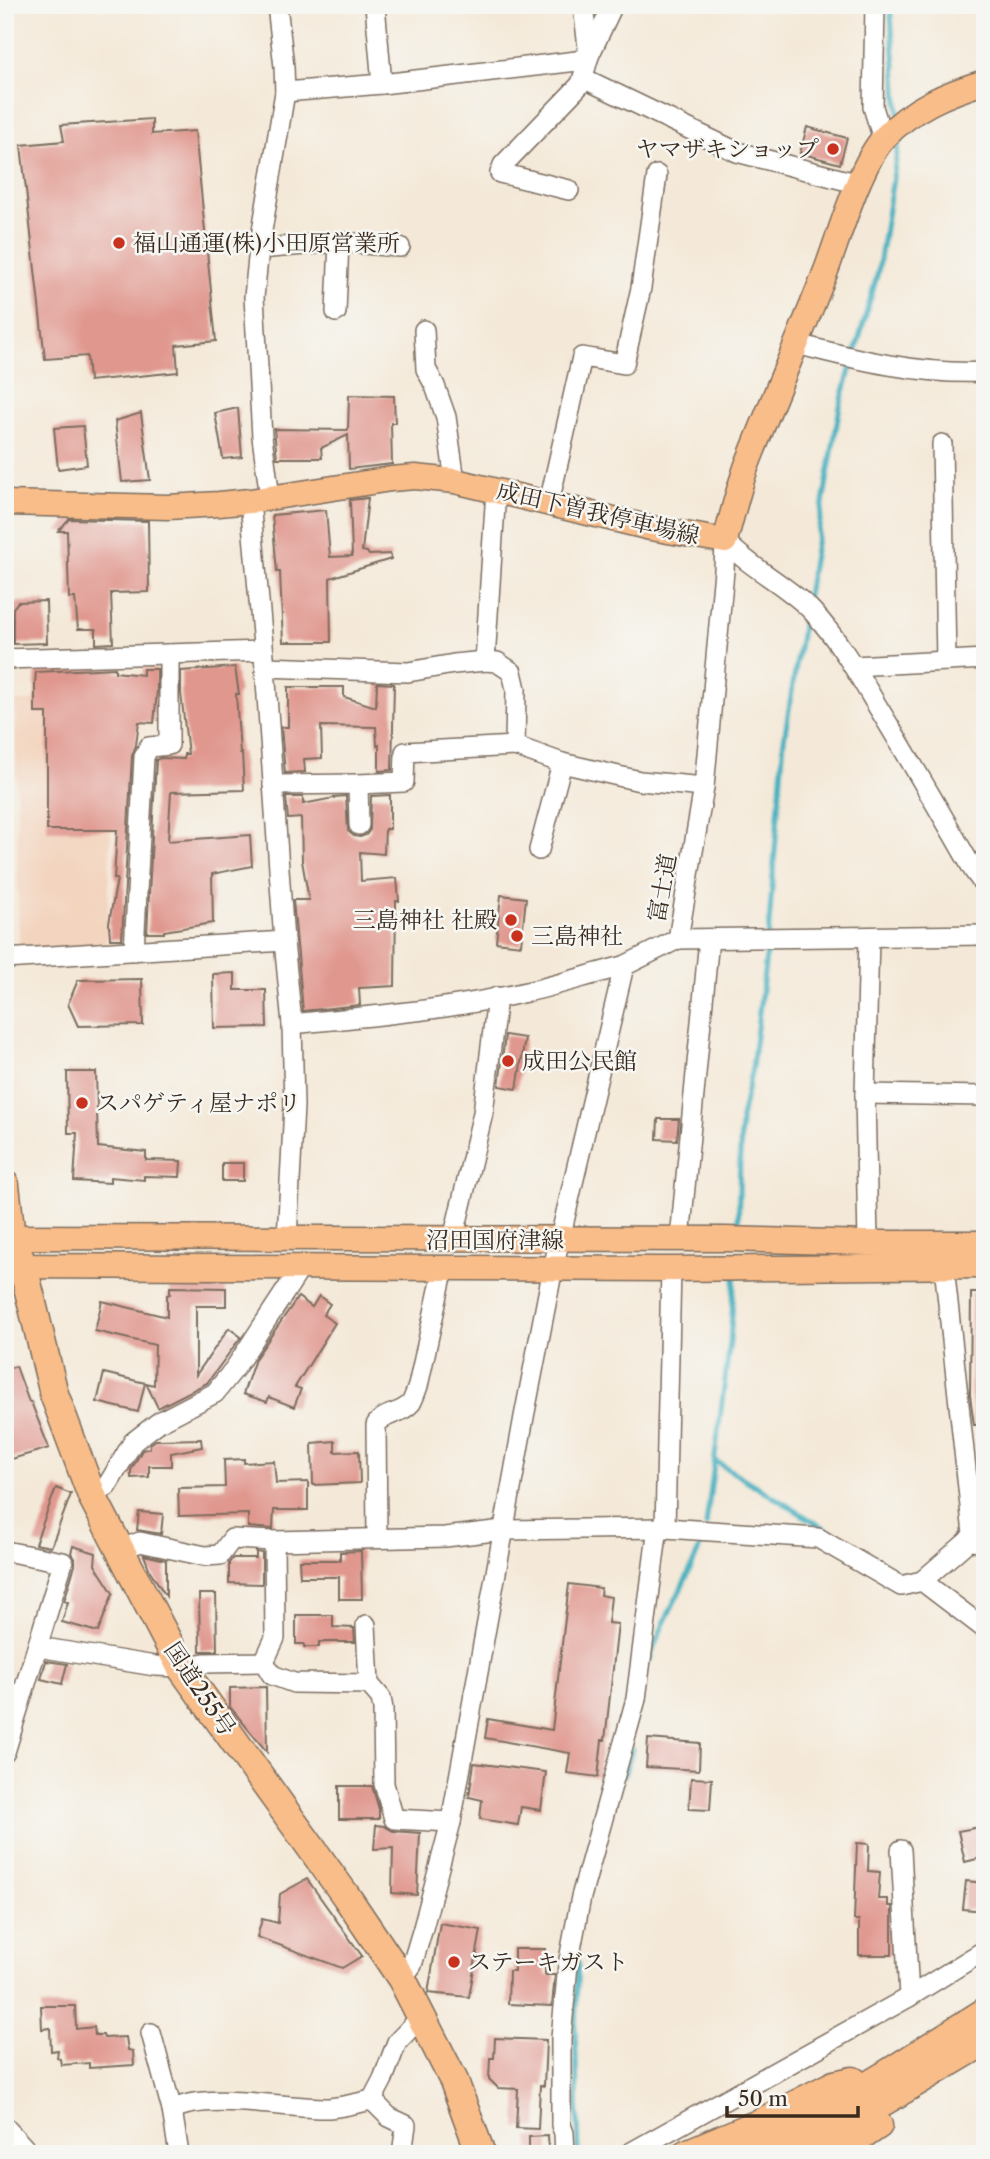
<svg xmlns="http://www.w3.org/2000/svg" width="990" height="2159" font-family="'Libre Caslon Text','Noto Serif JP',serif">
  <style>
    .built { fill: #f3d4be }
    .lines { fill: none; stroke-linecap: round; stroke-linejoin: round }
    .stream { stroke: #43b0c0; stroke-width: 5 }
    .building { fill: #e0978e }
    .minor-casing { stroke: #7c6d5f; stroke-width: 22 }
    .major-casing { stroke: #7c6d5f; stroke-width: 27 }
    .highway-casing { stroke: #7c6d5f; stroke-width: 31 }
    .minor { stroke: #fff; stroke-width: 19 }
    .major { stroke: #f9bd89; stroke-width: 24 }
    .highway { stroke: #f9bd89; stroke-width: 28 }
    .poi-dot { fill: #c8321e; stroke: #f6f6f2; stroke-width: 2.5 }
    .labels { text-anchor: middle; stroke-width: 5; stroke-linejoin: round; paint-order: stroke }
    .poi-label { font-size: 23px; fill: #3b2a1e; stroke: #f6f6f2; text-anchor: start }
    .street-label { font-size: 23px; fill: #3b2a1e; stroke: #f6f6f2 }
  </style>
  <rect width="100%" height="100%" fill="#f6f6f2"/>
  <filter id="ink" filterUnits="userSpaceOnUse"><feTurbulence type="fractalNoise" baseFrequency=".0143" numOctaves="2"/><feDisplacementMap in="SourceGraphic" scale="14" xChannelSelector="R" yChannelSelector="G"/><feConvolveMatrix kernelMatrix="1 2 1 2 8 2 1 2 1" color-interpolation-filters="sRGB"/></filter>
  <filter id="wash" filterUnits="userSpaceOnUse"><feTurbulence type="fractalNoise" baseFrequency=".00686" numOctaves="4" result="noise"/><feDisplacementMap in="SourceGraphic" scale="28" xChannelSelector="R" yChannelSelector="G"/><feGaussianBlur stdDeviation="1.57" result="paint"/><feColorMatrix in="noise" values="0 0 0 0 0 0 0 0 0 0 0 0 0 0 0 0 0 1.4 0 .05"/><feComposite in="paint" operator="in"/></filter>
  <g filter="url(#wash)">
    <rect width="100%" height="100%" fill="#f4e9d8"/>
    <!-- built -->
    <path class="built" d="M119,664L106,946L19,950L15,701H55V665Z"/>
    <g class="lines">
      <!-- stream -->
      <g class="stream">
        <path d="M890,5L899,114"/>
        <path d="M855,353L878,272L900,134"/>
        <path d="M806,601L840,406L852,363"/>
        <path d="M738,1233L741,1118L752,1068L767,949L784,740L805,610"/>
        <path d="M715,1461L894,1571"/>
        <path d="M706,1525L730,1341L735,1274"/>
        <path d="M650,1660C663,1615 691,1578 704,1535"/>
        <path d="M624,1776L632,1749"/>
        <path d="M578,1962L575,2026L579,2154"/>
      </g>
    </g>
    <g id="blocks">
      <!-- building -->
      <g class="building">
        <path d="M152,119V134L195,131L216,341L176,345L178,372L89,381L87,356L45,359L21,145L64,141L61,125Z"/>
        <path d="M807,127L847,138L840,164L800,153Z"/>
        <path d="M349,395L394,396L395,423H391L392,464L349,469L348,435L321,448L322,458H277L274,429L348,430Z"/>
        <path d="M238,408L242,457L223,459L215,413Z"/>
        <path d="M141,413L150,480L122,482L115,421Z"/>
        <path d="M83,426L87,465L58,469L54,428Z"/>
        <path d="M368,498L362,551L367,552L369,555L390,554L391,559L330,578L331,642H283L280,572H277L272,515L326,510L330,557L352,556L350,500Z"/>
        <path d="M69,519L148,521L149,592L111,593L113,643L96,644V629H78L75,598H69L67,531H58Z"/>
        <path d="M46,601L47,643L13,644V608L18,602Z"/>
        <path d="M235,667L239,694H236L240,753H242L244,790L171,792L168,841L250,835L252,866L212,874L213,923L164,931V933H147L156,760L160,758L184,759V754H188L181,693V671Z"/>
        <path d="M115,668V672L143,675V669H157V691L154,723L139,722L136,745L132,756L122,939H110L109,923L117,879H114L117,830H47V713H35V683L36,672Z"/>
        <path d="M377,683L394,684L392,770L379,771V745L377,746L376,727L321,726L322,758L304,759L305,772H304L285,773L281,727H288V687H344V697L376,707Z"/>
        <path d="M390,795V829H385L384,854L360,852L361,881L397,878L399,901H396L395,986L359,988L360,1005L303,1011L293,900H309L302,861L301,818L288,819L286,797H303V804L334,798V797L346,796L348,831L354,836L360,837L366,835L370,830L371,796Z"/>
        <path d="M501,895L526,898L521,945L496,942Z"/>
        <path d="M235,973V990H266L267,1027L214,1028L213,974Z"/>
        <path d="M142,979L143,1025L78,1026L68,1004L78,980Z"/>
        <path d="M505,1035L525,1038L517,1089L499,1086Z"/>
        <path d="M67,1072H96L98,1147L146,1152V1160L181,1161L180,1177L144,1176V1180L110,1177V1183L74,1181L77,1133H68Z"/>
        <path d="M658,1119H679L677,1140L657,1139Z"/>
        <rect x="222" y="1163" width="21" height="18"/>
        <path d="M170,1287L226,1288V1306H196V1375L229,1328L241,1337L207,1383L158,1408L146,1383L154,1385L155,1345L95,1331L102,1301L167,1317V1295L170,1294Z"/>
        <path d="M971,1293H985V1425H974L970,1395Z"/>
        <path d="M319,1296L330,1304L323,1315L335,1323L295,1387L301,1389L294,1407L269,1397L267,1402L243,1394L255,1359L298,1297L312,1307Z"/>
        <path d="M16,1366L29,1402H31L49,1448L5,1461V1370Z"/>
        <path d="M104,1373L145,1383L138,1412L97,1402Z"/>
        <path d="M201,1439L202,1447L171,1453V1466H149V1477L131,1478V1470L142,1450L150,1448V1444L156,1440Z"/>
        <path d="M335,1441V1452L359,1451L360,1483L313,1485L312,1443Z"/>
        <path d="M244,1459V1463L274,1461L276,1483L308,1482V1510H274L273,1529L248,1527V1514L179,1516L178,1488L225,1487L224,1460Z"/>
        <path d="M56,1488L71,1494L51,1547L35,1544Z"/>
        <path d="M139,1512L163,1514L161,1534L137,1530Z"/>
        <path d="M73,1546L96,1553L95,1565L113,1593L98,1632L62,1622L68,1602L64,1601L75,1565V1558L71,1553Z"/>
        <path d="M361,1551L362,1599H339V1577H300L299,1560H340V1552Z"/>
        <path d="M256,1552L262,1553V1584L229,1583V1563L233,1558H256Z"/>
        <path d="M144,1555L166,1560V1596L150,1571Z"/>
        <path d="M569,1584L601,1588L600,1595L611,1597L608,1623L618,1624L605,1740H602L598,1777L567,1773L570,1753L485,1738L488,1719L552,1730Z"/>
        <path d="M199,1594H216L217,1651H200Z"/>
        <path d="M296,1615H333V1627L354,1628L355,1642H319V1647H304V1644H296Z"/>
        <path d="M46,1661L67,1664L62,1684L41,1679Z"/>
        <path d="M266,1687L267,1752L230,1707V1688Z"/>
        <path d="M648,1739L700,1743L699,1770L646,1767Z"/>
        <path d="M474,1763L546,1772L541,1810L521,1807L518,1825L480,1819L482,1800L469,1797Z"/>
        <path d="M691,1778L712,1779L710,1810L689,1809Z"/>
        <path d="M339,1786H372L379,1809V1819H339Z"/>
        <path d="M376,1825L384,1826L393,1831L420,1833L417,1895L392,1893L393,1848L374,1849Z"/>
        <path d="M985,1826V1844L981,1858L965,1862L958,1831Z"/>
        <path d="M857,1843L869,1844L868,1871L880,1872L878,1899H888V1906H892V1955H859V1920H854Z"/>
        <path d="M307,1879L362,1956L342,1968L257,1937L262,1919L278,1923L280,1894Z"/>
        <path d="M966,1881L985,1883V1911L963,1909Z"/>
        <path d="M440,1923L481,1930L469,1997L428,1993Z"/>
        <path d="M514,1949H545V1975H555L552,2006L508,2004L509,1971H514Z"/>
        <path d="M41,2006H75L76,2029L94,2027L95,2035H103L104,2038L126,2037L128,2050L133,2051L134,2065L89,2068V2063L61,2065L60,2059L57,2058L58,2050L51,2051L50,2028L42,2029Z"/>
        <path d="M495,2038L546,2040L544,2086L540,2085L538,2129L516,2128L518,2089L498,2088L489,2079L490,2058H494Z"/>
        <path d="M548,2136L549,2154H529V2137Z"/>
      </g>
    </g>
  </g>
  <g filter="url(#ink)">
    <use href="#blocks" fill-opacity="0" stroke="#7c6d5f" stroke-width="2"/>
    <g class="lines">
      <defs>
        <g id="minor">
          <path d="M375,5L382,84"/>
          <path d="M875,5L873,107L883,139"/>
          <path d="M583,78L737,152L859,184"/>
          <path d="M285,92L382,84L577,61L589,56L613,5"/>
          <path d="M569,190L500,173L503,165L581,84L589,56L583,5"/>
          <path d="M259,249L339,242L400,247"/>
          <path d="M336,312L339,242"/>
          <path d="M424,330L426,369L435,386L446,417L455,481"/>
          <path d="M797,344C858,360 921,375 985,372"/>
          <path d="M942,444L946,661"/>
          <path d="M270,498L262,437L254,297L259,249L285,92L284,67L277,5"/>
          <path d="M549,503L582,357L624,364L641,288L657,175"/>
          <path d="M725,541L724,571L704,787L678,939L985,935"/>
          <path d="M725,541C751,569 786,584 812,611C838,639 857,672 876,704C910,759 942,815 974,871L985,886"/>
          <path d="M5,659L263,651"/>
          <path d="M485,661L496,490"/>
          <path d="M853,666L985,659"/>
          <path d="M265,667L408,672L454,664L485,661L497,662L512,672L516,689L515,746"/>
          <path d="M358,784L404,782L405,752L515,746L562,763L640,781L704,787"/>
          <path d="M273,785L358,784L359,825"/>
          <path d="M539,850L562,763"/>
          <path d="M284,941L292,1024L294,1106L287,1238"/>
          <path d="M134,951L144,757L149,747L169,745V654"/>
          <path d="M5,959L284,941L265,667L250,501"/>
          <path d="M292,1024C370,1016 449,1010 526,992C559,985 591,974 624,966"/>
          <path d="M865,1094L985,1096"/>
          <path d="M453,1239L483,1113L497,997"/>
          <path d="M680,1239L709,939"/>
          <path d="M868,1243L865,1094L869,937"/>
          <path d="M944,1266L973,1534L968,1541"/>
          <path d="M92,1496L107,1486L133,1442L159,1422L215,1393L235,1368L302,1266"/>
          <path d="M377,1538L376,1425C384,1412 401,1415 411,1403C414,1398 416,1391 418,1386L444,1267"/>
          <path d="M119,1550L140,1542L205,1556L220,1555L232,1539L274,1541L445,1537L503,1530L665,1528L818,1538L901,1586L922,1581L968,1541L985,1542"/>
          <path d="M5,1551L63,1562L5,1752"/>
          <path d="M922,1581L985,1629"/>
          <path d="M366,1625L369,1684L381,1698L383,1709L384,1784L394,1819L451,1822"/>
          <path d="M38,1647L155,1666L181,1667L204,1663L264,1662L275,1638L274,1541"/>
          <path d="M264,1662L272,1675L294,1683L369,1684"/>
          <path d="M901,1850L909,1997"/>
          <path d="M402,1979L412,1965L423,1928L451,1822L524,1417L553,1268L624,966L678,939"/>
          <path d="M151,2033L172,2110L179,2154"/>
          <path d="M372,2100L389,2117L406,2125L402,2154"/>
          <path d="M172,2110C206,2091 288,2109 329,2108C343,2107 358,2103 372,2100L383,2079L397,2042L421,2017"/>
          <path d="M5,2127L30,2154"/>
          <path d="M565,2154L564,2133L561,2125V2038L568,1965L581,1897L636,1699L657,1534L665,1528L671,1269"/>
          <path d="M628,2154L909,1997L985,1950"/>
        </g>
        <g id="major">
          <path d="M5,503L168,507L219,504L250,501L391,479L415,477L455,481L651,528L725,541C732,516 738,490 747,465C773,399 801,334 827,268C840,233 860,164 884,138C912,108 947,93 985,82"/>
          <path d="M5,1237L725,1239L868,1243H985"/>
          <path d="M5,1266L671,1269L985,1266"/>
        </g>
        <g id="highway">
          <path d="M5,1185L11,1237L23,1266L54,1394L92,1496L181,1667L346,1896L402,1979L454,2081L481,2154"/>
          <path d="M686,2154L758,2124L834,2085L853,2081"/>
          <path d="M753,2154L884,2076L985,2012"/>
          <path d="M795,2154L985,2041"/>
          <path d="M835,2154L878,2125"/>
        </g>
      </defs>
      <!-- minor casing -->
      <use href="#minor" class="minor-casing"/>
      <!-- major casing -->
      <use href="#major" class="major-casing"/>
      <!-- highway casing -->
      <use href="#highway" class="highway-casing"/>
      <!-- minor -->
      <use href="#minor" class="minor"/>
      <!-- major -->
      <use href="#major" class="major"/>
      <!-- highway -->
      <use href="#highway" class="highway"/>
    </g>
  </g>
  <!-- markers -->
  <g class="poi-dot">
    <circle cx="833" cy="149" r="7"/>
    <circle cx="119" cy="243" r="7"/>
    <circle cx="511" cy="920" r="7"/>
    <circle cx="517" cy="936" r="7"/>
    <circle cx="508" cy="1061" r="7"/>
    <circle cx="82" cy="1103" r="7"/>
    <circle cx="454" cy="1962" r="7"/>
  </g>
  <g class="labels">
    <!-- poi labels -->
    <g class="poi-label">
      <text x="819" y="157" text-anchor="end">ヤマザキショップ</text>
      <text x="133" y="251">福山通運(株)小田原営業所</text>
      <text x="497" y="928" text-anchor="end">三島神社 社殿</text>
      <text x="531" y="944">三島神社</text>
      <text x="522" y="1069">成田公民館</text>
      <text x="96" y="1111">スパゲティ屋ナポリ</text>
      <text x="468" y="1970">ステーキガスト</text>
    </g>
    <!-- street labels -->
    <g class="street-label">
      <text transform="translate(598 513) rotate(13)" y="8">成田下曽我停車場線</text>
      <text transform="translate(662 888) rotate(-80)" y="8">富士道</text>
      <text x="495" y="1248">沼田国府津線</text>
      <text transform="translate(200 1689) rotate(56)" y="8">国道255号</text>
    </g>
  </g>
  <!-- margin -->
  <rect width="990" height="2159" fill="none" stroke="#f6f6f2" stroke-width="28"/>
  <!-- scale -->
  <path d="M727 2106v10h131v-10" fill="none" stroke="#3b2a1e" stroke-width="3.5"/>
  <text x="738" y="2106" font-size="21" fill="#3b2a1e" stroke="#f6f6f2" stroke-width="5" paint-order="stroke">50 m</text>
</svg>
